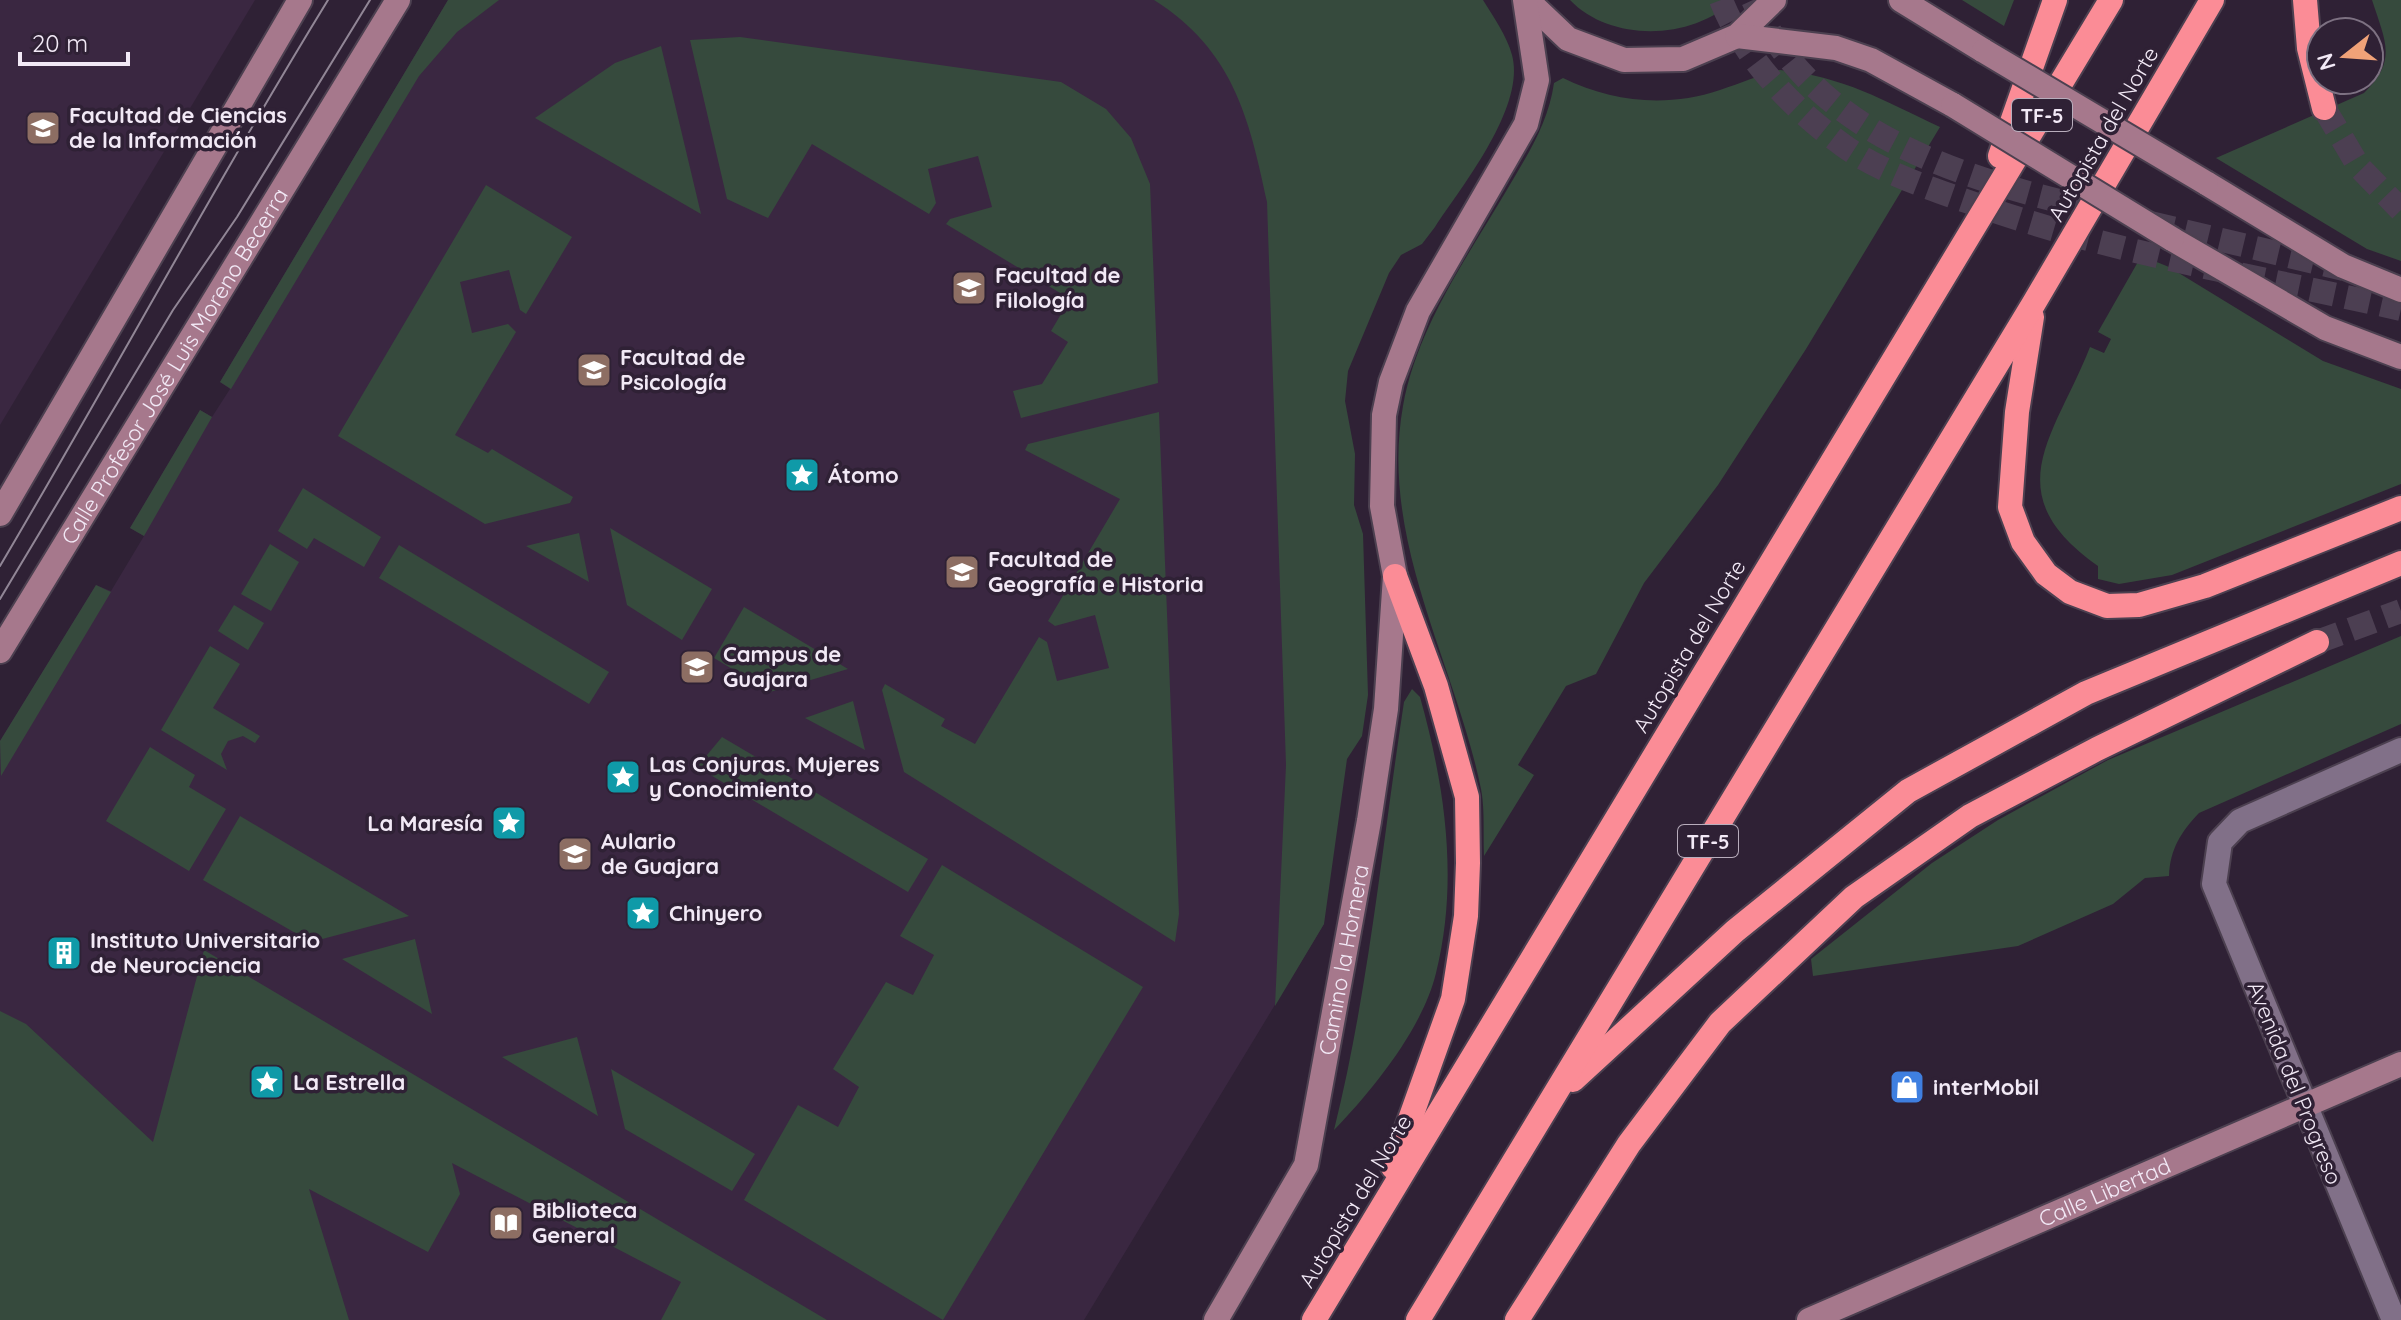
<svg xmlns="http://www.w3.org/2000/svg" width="2401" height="1320" font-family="Quicksand,sans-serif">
  <rect width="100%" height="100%" fill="#2f2135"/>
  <!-- built -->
  <g fill="#3a2741">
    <path d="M0,0h255l-255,425z"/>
    <path d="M448,0h857l39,358 -20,566 -240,396h-1084v-579l96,-156 15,6 33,-55 -14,-8 70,-118 12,7 18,-28 -10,-7z"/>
  </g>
  <!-- green -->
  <g fill="#364a3d">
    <path d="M448,0h51l-42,32 -38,44 -188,313 -11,-7z"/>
    <path d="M1154,0h329c10,16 24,36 29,55 14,52 -50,131 -77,172l-13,17 -21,11 -12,18 -41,98 -3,30 10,53 -1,51 9,29 5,161 -6,41 -15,23 -23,165 -49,82 11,-241 -19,-563c-18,-85 -34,-152 -113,-202z"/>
    <path d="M1570,0h164c-41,40 -123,43 -164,0z"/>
    <path d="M1962,0h52l-10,26z"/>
    <path d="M2372,0h29v261l-34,-12 -151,-91 148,-65c34,-33 21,-52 8,-93z"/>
    <path d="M740,37l321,45 45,27 25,29 19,46 8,199 -137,35 -8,-27 29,-7 26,-42 -17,-11 19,-32 -124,-75 4,-5 42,-12 -14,-51 -50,13 8,34 -7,11 -117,-70 -44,74 -41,-19 -37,-159z"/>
    <path d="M661,46l40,168 -166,-96 80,-55z"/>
    <path d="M1780,70c65,7 102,30 160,57l-134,222 -88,136 -74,98 -48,91 -30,12 -48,79 16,10 -50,81c-1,-22 1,-46 -3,-67 -26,-127 -102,-249 -78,-383 14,-78 63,-147 102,-213 21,-36 43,-68 49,-110l9,-5c50,24 103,30 157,12 21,-7 39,-15 60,-20z"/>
    <path d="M486,185l86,52 -46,77 -6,-4 -11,-40 -49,12 12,51 36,-9 8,8 -61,103 33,18 4,-4 81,48 -3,6 -85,21 -147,-88z"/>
    <path d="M2147,258l22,9 154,94 78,28v95l-229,91 -53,9 -21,-5v-13c-104,-73 -43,-130 -8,-219l14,6 7,-14 -13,-7 41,-72z"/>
    <path d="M200,410l12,7 -68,119 -14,-8z"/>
    <path d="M1159,412l20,502 -4,28 -271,-170 -22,-82 3,-6 60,35 -4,7 34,18 64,-107 8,5 10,39 52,-13 -14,-53 -40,11 -7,-5 72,-122 -95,-49 3,-6z"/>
    <path d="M303,488l78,49 -17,30 -50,-29 -7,11 -29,-18z"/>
    <path d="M610,528l102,61 -30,51 -55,-35z"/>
    <path d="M579,533l10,49 -63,-36z"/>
    <path d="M270,544l29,18 -28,49 -30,-17z"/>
    <path d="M399,545l210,127 -20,32 -210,-126z"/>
    <path d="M96,585l15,7 -110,184 -1,-35z"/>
    <path d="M234,605l30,18 -16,27 -30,-19z"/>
    <path d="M744,607l104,62 -78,23 -56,-34z"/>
    <path d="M2401,636v88l-202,89c-18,19 -29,36 -30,63l-24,2 -32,26 -95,42 -205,30 -2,-17 121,-96 66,-43 110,-60z"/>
    <path d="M210,646l30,18 -27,44 47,28 -5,7 -12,-7 -15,5 -7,13 6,16 -66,-40z"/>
    <path d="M1412,689l8,8c25,89 39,184 16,276 -13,55 -64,118 -102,157 35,-141 48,-285 70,-428z"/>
    <path d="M853,701l12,49 -60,-32z"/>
    <path d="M722,737l206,122 -20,33 -211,-125z"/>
    <path d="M150,747l45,28 -6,12 37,22 -37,62 -83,-50z"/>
    <path d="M240,816l169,100 -98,26 -108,-62z"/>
    <path d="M942,865l201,122 -200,333 -199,-120 54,-95 40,22 21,-40 -26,-18 53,-87 27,13 21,-40 -34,-19z"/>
    <path d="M415,939l17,75 -90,-55z"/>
    <path d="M204,950l623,370h-166l20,-38 -229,-119 8,31 -32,58 -119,-63 40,131h-349v-309l26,13 127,118z"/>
    <path d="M577,1037l21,79 -96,-59z"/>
    <path d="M611,1069l144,85 -23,37 -107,-62z"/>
  </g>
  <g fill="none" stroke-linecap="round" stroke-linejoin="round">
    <!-- highway-tunnel -->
    <g stroke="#4c3f52" stroke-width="24" stroke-dasharray="24 12" stroke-linecap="butt">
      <path d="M1721,0c23,59 73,110 123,146 35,25 82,41 122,55 140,51 290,75 435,108"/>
      <path d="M1753,0c64,140 217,180 354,213"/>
      <path d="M2324,108l35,59 42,43"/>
      <path d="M2150,223l194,46"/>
      <path d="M2317,642l84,-31"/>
    </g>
    <defs>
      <path id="street" d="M2394,1320l-180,-436 6,-42 20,-21 161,-71"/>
      <g id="secondary">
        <path d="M1527,0l41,39 56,21 59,-1 54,-23 37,-36"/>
        <path d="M1901,0l83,51"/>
        <path d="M1737,36l99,12 35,12 82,45"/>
        <path d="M2206,183l137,83 58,24"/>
        <path d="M2172,239l153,89 76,29"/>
        <path d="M0,514l300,-514"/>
        <path id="s1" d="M0,651l398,-651"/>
        <path id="s2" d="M1216,1320l90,-155 63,-344 17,-112 9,-133 -13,-70 2,-91 7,-33 27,-71 108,-187 11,-44 -12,-80"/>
        <path id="s3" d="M1809,1320l592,-256"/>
      </g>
      <g id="highway">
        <path d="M2305,0l4,48 15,60"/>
        <path d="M2000,156l55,-156"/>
        <path d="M2032,317l-15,95 -7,95 13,35 23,32 24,18 37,14 32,-1 66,-19 196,-78"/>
        <path d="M1573,1080l162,-149 173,-140 178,-98 315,-130"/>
        <path d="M1393,1167l60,-168 13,-83 2,-53 -1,-66 -31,-111 -41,-110"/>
        <path d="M1314,1320l797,-1320"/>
        <path d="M1418,1320l616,-1017 178,-303"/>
        <path d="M1517,1320l112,-176 91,-121 134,-126 116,-81 127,-67 220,-107"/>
      </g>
    </defs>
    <!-- street casing -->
    <use href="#street" stroke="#4c4050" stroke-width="28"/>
    <!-- secondary casing -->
    <use href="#secondary" stroke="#4c4050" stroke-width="28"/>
    <!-- highway casing -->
    <use href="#highway" stroke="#4c4050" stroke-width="28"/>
    <!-- street -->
    <use href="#street" stroke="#817088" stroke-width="24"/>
    <!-- secondary -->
    <use href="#secondary" stroke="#a6788c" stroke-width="24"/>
    <!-- highway -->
    <use href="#highway" stroke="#fb8c96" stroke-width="24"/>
    <!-- tram -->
    <g stroke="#918696" stroke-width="2">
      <path d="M0,566c111,-188 214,-380 328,-566"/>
      <path d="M0,599l173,-289 64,-93 133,-217"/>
    </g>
    <defs>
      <g id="secondary-bridge">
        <path d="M1984,51l222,132"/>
        <path d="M1953,105l219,134"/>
      </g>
    </defs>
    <!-- secondary-bridge casing -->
    <use href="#secondary-bridge" stroke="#4c4050" stroke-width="28" stroke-linecap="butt"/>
    <!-- secondary-bridge -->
    <use href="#secondary-bridge" stroke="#a6788c" stroke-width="24"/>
  </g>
  <!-- icons -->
  <defs>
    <symbol id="university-square" viewBox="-11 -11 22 22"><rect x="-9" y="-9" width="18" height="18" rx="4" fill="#8d6e63" stroke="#2f2135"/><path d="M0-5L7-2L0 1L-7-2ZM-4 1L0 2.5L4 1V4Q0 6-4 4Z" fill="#fff"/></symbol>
    <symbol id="sight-square" viewBox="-11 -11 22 22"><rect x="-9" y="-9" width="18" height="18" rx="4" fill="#0f9aa8" stroke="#2f2135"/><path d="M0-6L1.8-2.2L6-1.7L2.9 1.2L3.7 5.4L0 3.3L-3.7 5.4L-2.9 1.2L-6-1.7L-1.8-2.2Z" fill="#fff"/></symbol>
    <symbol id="building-square" viewBox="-11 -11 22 22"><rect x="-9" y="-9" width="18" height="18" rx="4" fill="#0f9aa8" stroke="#2f2135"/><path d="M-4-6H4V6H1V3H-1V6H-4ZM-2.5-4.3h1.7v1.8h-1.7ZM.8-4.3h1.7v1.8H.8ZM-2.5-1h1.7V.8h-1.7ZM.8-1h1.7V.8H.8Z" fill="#fff"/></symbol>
    <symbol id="shop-square" viewBox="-11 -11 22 22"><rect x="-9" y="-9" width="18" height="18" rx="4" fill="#3f7fe0" stroke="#2f2135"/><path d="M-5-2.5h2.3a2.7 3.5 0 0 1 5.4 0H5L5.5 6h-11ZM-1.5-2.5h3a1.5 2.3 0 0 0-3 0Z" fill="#fff"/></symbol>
    <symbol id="library-square" viewBox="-11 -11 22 22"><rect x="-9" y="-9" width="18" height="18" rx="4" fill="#8d6e63" stroke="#2f2135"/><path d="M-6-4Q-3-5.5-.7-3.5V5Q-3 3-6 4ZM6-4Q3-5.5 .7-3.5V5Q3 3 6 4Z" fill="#fff"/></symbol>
  </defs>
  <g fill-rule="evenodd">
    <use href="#university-square" x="23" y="108" width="40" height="40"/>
    <use href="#university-square" x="949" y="268" width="40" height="40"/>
    <use href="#university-square" x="574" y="350" width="40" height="40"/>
    <use href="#sight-square" x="782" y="455" width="40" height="40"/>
    <use href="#university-square" x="942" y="552" width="40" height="40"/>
    <use href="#university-square" x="677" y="647" width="40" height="40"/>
    <use href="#sight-square" x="603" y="757" width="40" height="40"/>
    <use href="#sight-square" x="489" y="803" width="40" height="40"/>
    <use href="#university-square" x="555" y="834" width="40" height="40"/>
    <use href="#sight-square" x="623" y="893" width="40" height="40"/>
    <use href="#building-square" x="44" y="933" width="40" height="40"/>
    <use href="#sight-square" x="247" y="1062" width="40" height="40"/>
    <use href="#shop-square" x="1887" y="1067" width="40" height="40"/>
    <use href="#library-square" x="486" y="1203" width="40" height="40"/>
  </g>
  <g text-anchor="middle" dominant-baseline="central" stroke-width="7" stroke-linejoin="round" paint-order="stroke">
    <!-- shield labels -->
    <g fill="#2f2135" stroke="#b8adbc" stroke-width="2">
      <rect x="2012" y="99" width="60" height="32" rx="6"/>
      <rect x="1678" y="825" width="60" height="32" rx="6"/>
    </g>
    <g font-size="20" font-weight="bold" fill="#f2e9f6">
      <text x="2042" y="115">TF-5</text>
      <text x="1708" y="841">TF-5</text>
    </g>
    <!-- poi labels -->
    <g font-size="22" font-weight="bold" fill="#f2e9f6" stroke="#2f2135" text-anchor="start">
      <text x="69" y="115">Facultad de Ciencias<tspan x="69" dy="25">de la Información</tspan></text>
      <text x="995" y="275">Facultad de<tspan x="995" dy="25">Filología</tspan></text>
      <text x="620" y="357">Facultad de<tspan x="620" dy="25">Psicología</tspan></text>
      <text x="828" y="475">Átomo</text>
      <text x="988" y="559">Facultad de<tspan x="988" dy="25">Geografía e Historia</tspan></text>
      <text x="723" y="654">Campus de<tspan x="723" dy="25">Guajara</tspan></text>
      <text x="649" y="764">Las Conjuras. Mujeres<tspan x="649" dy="25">y Conocimiento</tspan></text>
      <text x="483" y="823" text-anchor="end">La Maresía</text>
      <text x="601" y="841">Aulario<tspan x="601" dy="25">de Guajara</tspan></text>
      <text x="669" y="913">Chinyero</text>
      <text x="90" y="940">Instituto Universitario<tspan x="90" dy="25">de Neurociencia</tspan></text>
      <text x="293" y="1082">La Estrella</text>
      <text x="1933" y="1087">interMobil</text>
      <text x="532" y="1210">Biblioteca<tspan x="532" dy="25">General</tspan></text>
    </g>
    <!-- street labels -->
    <g font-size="22" fill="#f2e9f6" stroke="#2f2135">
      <text transform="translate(2103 134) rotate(-60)">Autopista del Norte</text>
      <text stroke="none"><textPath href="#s1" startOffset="334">Calle Profesor José Luis Moreno Becerra</textPath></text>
      <text transform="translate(1689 646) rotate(-59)">Autopista del Norte</text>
      <text stroke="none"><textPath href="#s2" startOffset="388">Camino la Hornera</textPath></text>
      <text transform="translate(2295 1083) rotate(68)">Avenida del Progreso</text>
      <text stroke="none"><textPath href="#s3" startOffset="322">Calle Libertad</textPath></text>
      <text transform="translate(1355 1201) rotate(-59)">Autopista del Norte</text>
    </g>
  </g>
  <!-- north arrow -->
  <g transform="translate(2345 56) rotate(253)"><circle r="38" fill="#2f2135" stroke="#7d7182" stroke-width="2"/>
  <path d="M0-6L14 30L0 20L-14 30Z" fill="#f0a278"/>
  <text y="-12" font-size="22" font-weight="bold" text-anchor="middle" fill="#f2e9f6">N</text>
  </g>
  <!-- scale -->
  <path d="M20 52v12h108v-12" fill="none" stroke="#f2e9f6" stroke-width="4"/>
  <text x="32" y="52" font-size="24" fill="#f2e9f6" stroke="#2f2135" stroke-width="6" paint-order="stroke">20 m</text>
</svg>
